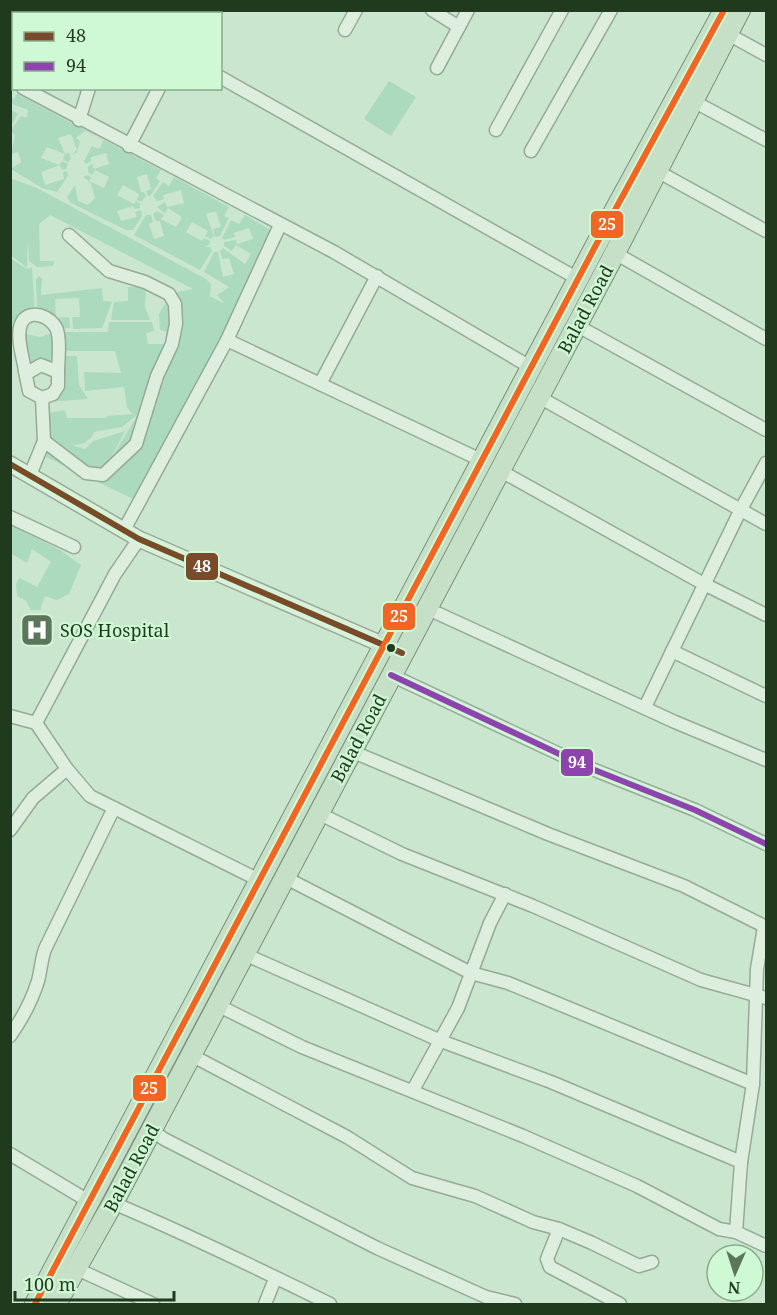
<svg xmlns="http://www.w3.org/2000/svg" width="777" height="1315" font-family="'Noto Serif',serif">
  <rect width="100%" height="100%" fill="#cbe6ce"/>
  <!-- green -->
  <g fill="#acdabf">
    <path d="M389,81l27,16 -25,39 -27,-17z"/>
    <path d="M17,94l144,76 -5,8 4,3 -10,15h-2l-2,-5 5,-2 -4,-15 -10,3 4,15h3l2,4 -5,6 -4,-2 2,-6 -16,-9 -6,10 17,9 2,-3 4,3v4l-5,1 -2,-3 -16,5 4,10 16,-4 -2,-5 6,-2 1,6 -9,14h-7l-55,-27 -4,-6 8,-12 3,16 10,4 7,-7 -4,-15 -8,-6 5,-2 3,3 -2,3 15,7 5,-11 -14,-7 -3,5 -4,-3v-5l4,-3 2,5 15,-5 -3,-11 -15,4v4l-5,3 -2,-3 8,-15 7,3 5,-9 -19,-9 -9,7 4,3 -3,11 -6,3 6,-5 -6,-16 -13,4 7,16 4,-1 2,6 -3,3 -5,-2 2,-6 -18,-7 -6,11 18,7 3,-4 6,3 -2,5 -4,1 -2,-5 -19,7 4,13 19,-6 -1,-7 4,-1 1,5 -11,16 -15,-4 -31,-19 10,-7 -3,-10 -7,2 4,-18 -4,-6 10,-14 6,2 1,-8 -16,-6v6l6,4 -7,13v-30l3,2z"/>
    <path d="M174,177l55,30 -5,9 5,2 -9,18 -5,1 -2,-8 8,-2 -5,-16 -10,3 8,22 -3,3 -6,-3 3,-5 -16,-9 -6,10 16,9 2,-3 6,3 -1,4 -5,2h6l2,4 -12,19 -66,-35 12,-20h5l2,7 -4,2 5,15 10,-3 -4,-15h-4l-3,-7 4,-3 7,4 -3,4 15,8 6,-10 -14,-9 -3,5 -8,-6 8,-5 2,5 17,-4 -3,-13 -18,5 1,4 -7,2 -4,-5 10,-14 6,4z"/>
    <path d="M10,178l27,10 169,91 5,5 -1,12 15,8 -8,-9 12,-8 -25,-15 10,-20h4l5,25 11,-3 -5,-16 -7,1 -2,-8 3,-3 22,16 6,-10 -15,-9 -4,6 -8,-5v-4l12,-2 1,4 16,-5 -4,-11 -15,5 1,4 -11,3 -2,-2 9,-18 8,4 6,-9 33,19 -37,81 -108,184 -87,-42v-5l6,2 38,23 18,4 -8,-10 3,-3h-14l-33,-22 15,-1 14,4 8,-8 32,-10 -17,33 30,-50 -16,13 -28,5c-6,18 -32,13 -48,14l2,-33 17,-3 2,8h39l1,-2 25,-2 -5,-7 -3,-20 -39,4 -1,-19 37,1 -6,-22h-55l-1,-19h49l1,-10h43l2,9 -8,2 2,11h18v-13l-6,-1 -1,-16 6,-10h10l-1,-11 19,-4 -143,-74 -11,9 1,37h14l-1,5 -16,1 -8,-6 -1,-23 -1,30 -16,-13z"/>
    <path d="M10,258l17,11 5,-2 3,47 -16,16 -8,-2z"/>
    <path d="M39,276l3,3 -1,16 61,-7 1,13 9,1 -10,26 -29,1 -1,-12h8l-1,-19 -24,1 1,19 13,-1 1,11 -12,1 -21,-16 -1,-34z"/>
    <path d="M128,287h18l-1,20 5,13h-39l3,-18 14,-1z"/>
    <path d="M56,332l1,38 -21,-9 -7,4 -7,-32 18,4z"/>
    <path d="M60,356h17l2,29 9,14 -41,3 3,-4z"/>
    <path d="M13,526l47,24 21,15 -12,29 -12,6 -12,-4 -5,14h-9l-5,-9 -9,-5 -1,-12 5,-9 -1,3 17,9 14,-25 -19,-13 -5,14 -15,-9 -1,-25z"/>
  </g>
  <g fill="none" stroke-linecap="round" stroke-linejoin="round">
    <defs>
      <g id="minor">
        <path d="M432,10l27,17"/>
        <path d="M125,14l1,-4"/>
        <path d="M214,14l2,-4"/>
        <path d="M345,30l11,-20"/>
        <path d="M728,34l38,21"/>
        <path d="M437,68l31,-58"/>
        <path d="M220,77l360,203"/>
        <path d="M10,82l4,1"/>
        <path d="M23,88l311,164 198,116"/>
        <path d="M693,101l73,39"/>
        <path d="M79,120l10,-32"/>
        <path d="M496,130l66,-120"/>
        <path d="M129,146l30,-58"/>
        <path d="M531,151l80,-141"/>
        <path d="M657,171l109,60"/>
        <path d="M615,253l151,86"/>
        <path d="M576,325l190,105"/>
        <path d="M227,340l256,121"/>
        <path d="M41,365l17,7v14l-5,8 -11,4 -13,-7 -4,-20 4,1z"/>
        <path d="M25,371c-2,-14 -9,-34 -4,-47 7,-17 31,-8 36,6 4,12 1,30 1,42"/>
        <path d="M320,384l57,-108"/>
        <path d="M539,397l227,127"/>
        <path d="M44,441l42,32 17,2 33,-31 21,-68 15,-32 4,-20 -1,-20 -6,-10 -24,-12 -36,-11 -40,-36"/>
        <path d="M499,470l205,114 62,31"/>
        <path d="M30,475l14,-34 -2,-43"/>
        <path d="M10,517l64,30"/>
        <path d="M124,530l103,-190 53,-115"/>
        <path d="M426,608l249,114 91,38"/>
        <path d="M672,651l94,45"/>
        <path d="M391,675l196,92 108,43 71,34"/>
        <path d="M645,707l95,-196 26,-48"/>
        <path d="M10,716l26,7 31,46 23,27 171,85"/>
        <path d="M36,723l79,-149 24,-35"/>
        <path d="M351,751l197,83 136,52 82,41"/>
        <path d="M318,813l84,41 131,52 168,74 65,18"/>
        <path d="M10,830l23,-32 34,-29"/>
        <path d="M284,877l187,96 37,10 245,101"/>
        <path d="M244,954l197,87 110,41 190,80"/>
        <path d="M217,1005l85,42 221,89 114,50 82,43 17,3 30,14"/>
        <path d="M10,1036c12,-17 22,-36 28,-55 3,-11 3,-21 7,-32l69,-141"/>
        <path d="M191,1055l156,82 65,41 63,18 58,26 26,7 33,14 47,23 13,-4"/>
        <path d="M413,1090l45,-82 32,-85 15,-29"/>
        <path d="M152,1130l12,9 213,109 109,49 29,7"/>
        <path d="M10,1154l80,48"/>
        <path d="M113,1203c74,31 146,66 217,101"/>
        <path d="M559,1229l-12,30 3,8 70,37"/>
        <path d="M736,1232l5,-70 12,-78 4,-115 7,-42"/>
        <path d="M77,1269l76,35"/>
        <path d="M265,1304l10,-25"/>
      </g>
      <path id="tertiary" d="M10,464l129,75 263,114"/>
      <g id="trunk">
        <path d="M35,1304l562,-1061 127,-233"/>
        <path d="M56,1304l57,-101 502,-950 125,-243"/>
      </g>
    </defs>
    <!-- minor casing -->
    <use href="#minor" stroke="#95ab96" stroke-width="15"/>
    <!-- tertiary casing -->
    <use href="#tertiary" stroke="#95ab96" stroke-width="18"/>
    <!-- trunk casing -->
    <use href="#trunk" stroke="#7c907d" stroke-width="22"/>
    <!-- minor -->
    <use href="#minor" stroke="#ddeedf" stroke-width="12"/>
    <!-- tertiary -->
    <use href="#tertiary" stroke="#ddeedf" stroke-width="15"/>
    <!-- trunk -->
    <use href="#trunk" stroke="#c5e0c7" stroke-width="20"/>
    <defs>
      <path id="bus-1" d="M10,464l129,75 263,114"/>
      <path id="bus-2" d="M391,675l196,92 108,43 71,34"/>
      <path id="bus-3" d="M35,1304l562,-1061 127,-233"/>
    </defs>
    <!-- bus-1 casing -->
    <use href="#bus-1" stroke="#cff8d4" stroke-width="10"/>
    <!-- bus-2 casing -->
    <use href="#bus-2" stroke="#cff8d4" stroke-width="10"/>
    <!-- bus-3 casing -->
    <use href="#bus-3" stroke="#cff8d4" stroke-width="10"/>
    <!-- bus-1 -->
    <use href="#bus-1" stroke="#7a4b2a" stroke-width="6"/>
    <!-- bus-2 -->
    <use href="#bus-2" stroke="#8e44ad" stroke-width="6"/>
    <!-- bus-3 -->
    <use href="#bus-3" stroke="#f26522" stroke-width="6"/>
  </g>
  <!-- icons -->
  <defs>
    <symbol id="hospital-square" viewBox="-11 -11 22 22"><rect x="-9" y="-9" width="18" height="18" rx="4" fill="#5b765a" stroke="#cff8d4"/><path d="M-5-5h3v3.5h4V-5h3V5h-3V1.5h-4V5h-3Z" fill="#fff"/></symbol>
  </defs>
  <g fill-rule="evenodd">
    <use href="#hospital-square" x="18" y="611" width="38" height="38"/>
  </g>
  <!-- markers -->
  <circle fill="#1f3a1c" stroke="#cff8d4" stroke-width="2" cx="391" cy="648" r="5"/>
  <g text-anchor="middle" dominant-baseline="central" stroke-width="4.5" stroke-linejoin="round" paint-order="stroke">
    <!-- street labels -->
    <g font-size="18" fill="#1f3a1c" stroke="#cff8d4">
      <text transform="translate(585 309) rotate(-62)">Balad Road</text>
      <text transform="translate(358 738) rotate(-62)">Balad Road</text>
      <text transform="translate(131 1168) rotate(-62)">Balad Road</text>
    </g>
    <!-- poi labels -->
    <g font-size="18" fill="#1f3a1c" stroke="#cff8d4" text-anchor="start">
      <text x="60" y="630">SOS Hospital</text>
    </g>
  </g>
  <g stroke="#cff8d4" stroke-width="2">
    <rect x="590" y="210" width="34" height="29" rx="6" fill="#f26522"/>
    <rect x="185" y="552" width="34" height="29" rx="6" fill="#7a4b2a"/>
    <rect x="382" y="602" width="34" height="29" rx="6" fill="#f26522"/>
    <rect x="560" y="748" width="34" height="29" rx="6" fill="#8e44ad"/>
    <rect x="132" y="1074" width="35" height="28" rx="6" fill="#f26522"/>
  </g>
  <g font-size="16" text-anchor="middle" font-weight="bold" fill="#fff">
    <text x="607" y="230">25</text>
    <text x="202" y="572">48</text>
    <text x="399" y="622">25</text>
    <text x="577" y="768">94</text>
    <text x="149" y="1094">25</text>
  </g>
  <!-- border -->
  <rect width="777" height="1315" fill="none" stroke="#1f3a1c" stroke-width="24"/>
  <!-- legend -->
  <rect x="12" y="12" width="210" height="78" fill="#cff8d4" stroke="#89ac8a" stroke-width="1.5"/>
  <rect x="24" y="32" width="30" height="9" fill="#7a4b2a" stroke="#89ac8a" stroke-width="1.5"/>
  <text x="66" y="42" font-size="18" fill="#1f3a1c">48</text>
  <rect x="24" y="62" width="30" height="9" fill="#8e44ad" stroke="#89ac8a" stroke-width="1.5"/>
  <text x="66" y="72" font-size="18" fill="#1f3a1c">94</text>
  <!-- north arrow -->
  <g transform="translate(735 1273) rotate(183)"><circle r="28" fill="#cff8d4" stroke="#89ac8a" stroke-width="1.5"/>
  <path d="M0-4.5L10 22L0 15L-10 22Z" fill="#5b765a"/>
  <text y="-9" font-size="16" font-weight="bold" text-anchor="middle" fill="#1f3a1c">N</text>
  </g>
  <!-- scale -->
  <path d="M15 1291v9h159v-9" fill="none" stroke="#1f3a1c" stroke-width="3"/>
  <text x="24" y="1291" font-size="18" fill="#1f3a1c" stroke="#cff8d4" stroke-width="4.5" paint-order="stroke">100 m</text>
</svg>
